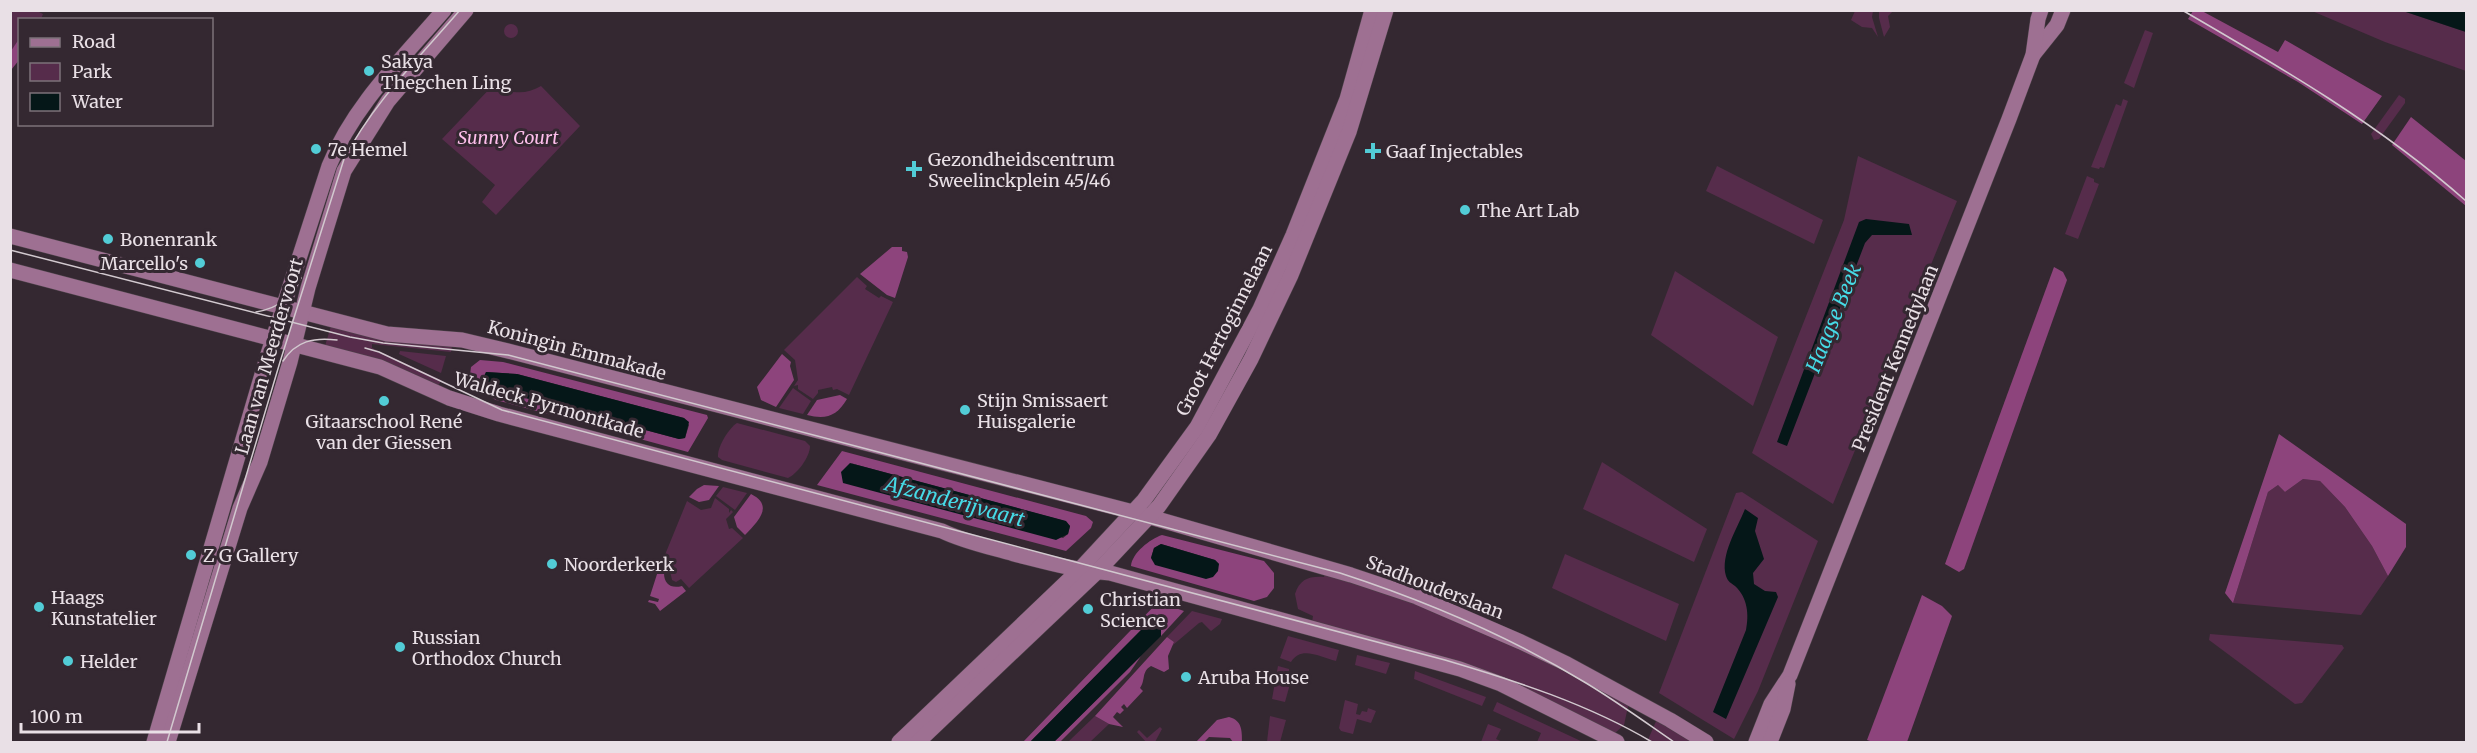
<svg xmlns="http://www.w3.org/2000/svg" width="2477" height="753" font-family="Merriweather,serif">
  <rect width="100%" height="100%" fill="#342831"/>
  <!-- green -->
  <g fill="#562c4b">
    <path d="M11,11h26l6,3 -2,5 -21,1 -1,40 -8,10z"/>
    <path d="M1855,11h18l-1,6 6,20 -6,-9 -10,-1 -11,-7z"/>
    <path d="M1879,11h19h-5l-5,5 2,11 -6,10 -5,-19z"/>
    <path d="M2312,11h91l63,21v39l-81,-29z"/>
    <circle cx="511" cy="31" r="7"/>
    <path d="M2145,30l8,3 -19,55 -10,-5z"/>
    <path d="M496,82c13,13 29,13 45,4l39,40 -84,89 -14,-13 13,-17 -53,-46z"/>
    <path d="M2399,95l6,4v4l-26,36 -5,1 -3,-6z"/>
    <path d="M2123,99l5,2 -24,67 -4,-1 -1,2 -8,-2 25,-63 5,2z"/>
    <path d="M1858,156l99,45 -124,303 -81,-51 92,-233z"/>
    <path d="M1717,166l106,54 -9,24 -108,-53z"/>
    <path d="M2087,176l7,3v3l5,2 -21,55 -13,-5z"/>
    <path d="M1675,271l103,66 -25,69 -102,-71z"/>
    <path d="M857,277l10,9 -2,3 14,9 2,-2 12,6 -44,93 -12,-6 -4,1 -1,-3 -14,3v3l-5,6 -15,-10v-4l-4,1 4,-6 -3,-20 -11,-10z"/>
    <path d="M331,326l121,20 -1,6 -79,-8v4l69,32 -3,7 -113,-41z"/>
    <path d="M400,351l46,5 -5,17 -42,-19z"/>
    <path d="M793,388l18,13 -8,13 -24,-6z"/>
    <path d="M737,423l68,18 5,5c0,11 -13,28 -22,32l-66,-18 -4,-3c-1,-10 11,-29 19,-34z"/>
    <path d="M1602,462l105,67 -13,33 -111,-53z"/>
    <path d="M2303,479l17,2 25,26 27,39 16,30 -27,39 -128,-12 35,-111 10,-7 7,7z"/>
    <path d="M723,487l24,6 -12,17 -19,-14z"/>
    <path d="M1742,492l76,49 -60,150 -24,48 -75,-46 77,-200z"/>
    <path d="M715,498l14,11v4l2,-3 2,2 -7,7 3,10 3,-1 11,10 -54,50 -8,-9 -5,3 -4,-2 -2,-9 -10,-4 27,-66 14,9 10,-2z"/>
    <path d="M1565,554l114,50 -13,37 -114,-53z"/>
    <path d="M1326,572l74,24 104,45 125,61 -5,23 -9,8 -303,-111 1,-6 -15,-7 -3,-15c5,-15 14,-18 29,-17z"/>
    <path d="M1192,611l30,8 -2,5 -9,7 -9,-9 -3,1 -26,22 1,-3 -7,-5z"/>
    <path d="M2210,634l132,11 2,3 -42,55 -7,1 -86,-64z"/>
    <path d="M1288,636l51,14 -3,11c-16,-4 -35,-16 -45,1l-11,-4z"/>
    <path d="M1357,655l33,8 -4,11 -31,-9z"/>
    <path d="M1278,666l11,3 1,15 -5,18 -13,-3z"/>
    <path d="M1415,671l71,26 -4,9 -68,-27z"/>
    <path d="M1345,700l13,4 -2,10 4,1 2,-4 5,1 1,-4 8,3 -5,12 -14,-4 -4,15 -12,-3 -2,-3z"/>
    <path d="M1497,702l86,40h-46l4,-9 -48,-22z"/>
    <path d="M1095,716l14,8 -19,18h-22z"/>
    <path d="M1270,716l16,4 -6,22h-13z"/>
    <path d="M1657,719l40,23h-50z"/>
    <path d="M1488,724l13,5 -5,10 7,3h-22z"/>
    <path d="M1160,727l2,2 -7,13h-9l-9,-10 2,-2 8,8z"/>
  </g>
  <!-- forest -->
  <g fill="#8d447c" fill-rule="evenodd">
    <path d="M2193,11h9l76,41 7,-12 97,56 -20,28 -64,-42 -110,-63z"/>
    <path d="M19,39v21l-8,10v-19z"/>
    <path d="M2411,117l55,44v45l-74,-61z"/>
    <path d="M892,247h10v4l5,1 1,5 -13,41 -8,-3 -27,-21z"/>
    <path d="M2054,267l9,5 4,8 -103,289 -5,3 -14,-8z"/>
    <path d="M782,354l9,8 -1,4 4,14 -18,27 -15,-7 -4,-13z"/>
    <path d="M480,360l23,2 204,53 1,3 -20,34 -192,-52 -22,-11 -5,-6 2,-16zM486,372l31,2 167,44 5,7 -4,13 -6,1 -172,-46 -23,-10z"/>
    <path d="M840,395l7,4c-10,17 -21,21 -40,16l10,-15z"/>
    <path d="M2279,434l127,90v23l-18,29 -16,-30 -27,-39 -25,-26 -17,-2 -18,13 -7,-7 -10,7 -35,111 -8,-10z"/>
    <path d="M842,451l244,65 7,6 -2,6 -25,23 -249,-66zM850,463l215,58 5,5 -2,8 -5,4z"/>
    <path d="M704,485l15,1 -10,14 -10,2 -10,-5 8,-8z"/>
    <path d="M751,494c24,12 6,28 -6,41l-8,-8 -3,-10z"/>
    <path d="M1162,535l102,26 10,12v15l-7,9 -13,4 -123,-35c1,-13 19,-27 31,-31zM1161,544l54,16 4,4 -68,-6 3,-10z"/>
    <path d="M658,571l6,2c0,11 7,16 18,13l4,5 -26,20 -5,-7 -7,-2 1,-2 9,2 1,-3 -9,-3z"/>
    <path d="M1922,595l20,11 10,10 -45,126h-34l-6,-2z"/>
    <path d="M1158,602l26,9 -23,25v-7l-13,-6 -118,119h-7z"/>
    <path d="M1167,637l7,5 -6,14 1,13 -5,3 -13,-6c-10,6 -5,14 -11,22l3,3 -16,17 -3,-4 -3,3 3,3 -4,4 -3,-2 -4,5 10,10 -14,-3 -14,-8z"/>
    <path d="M1141,656l-11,16 -70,70h-6z"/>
    <path d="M1229,717c13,3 13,14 13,25h-9l-3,-4 -21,-1 -5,5h-8l21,-22z"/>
  </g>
  <!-- water -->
  <g fill="#051718">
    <path d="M2403,11h63v21z"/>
    <path d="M1866,219l43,5 3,11h-40l-7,8 -78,203 -10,-4 82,-220z"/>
    <path d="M486,372l31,2 167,44 5,4 -4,16 -6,1 -172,-46 -23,-10 -2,-3z"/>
    <path d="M850,463l216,58 4,5 -2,8 -12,6 -213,-57 -2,-11z"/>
    <path d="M1745,509l13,9 -3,13 9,28 -11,14 1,11 11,7 11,1 2,5 -52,122 -13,-7 33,-82c3,-15 2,-32 -11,-44 -4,-3 -7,-4 -9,-10 -6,-21 11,-47 19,-67z"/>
    <path d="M1161,544l54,16 4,4 -1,7 -5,6 -7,2 -51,-14 -4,-7 3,-10z"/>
    <path d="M1148,623h7l6,6v7l-107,106h-24z"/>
  </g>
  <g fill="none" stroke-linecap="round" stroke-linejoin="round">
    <defs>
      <g id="secondary">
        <path d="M2033,55l24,-30 6,-15"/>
        <path d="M10,236l377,98 75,6 50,12 621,160 218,63 66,22 104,45 46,22 103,56 36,22"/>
        <path d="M10,270l370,97 69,31 50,16 443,117c23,11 48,16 72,23 32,8 63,17 96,19l350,96 41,15 116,58"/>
        <path d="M154,742l114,-388 61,-188c24,-60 73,-107 115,-156"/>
        <path d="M168,742l72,-234 20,-46 30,-100 18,-74 36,-117 44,-70 78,-91"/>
        <path d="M899,742l180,-172 65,-70 53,-73 63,-118 33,-74 54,-136 25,-89"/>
        <path d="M918,742l179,-170 62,-66 50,-71 42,-76 40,-84 58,-143 37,-122"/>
        <path d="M1756,742l15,-38 19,-29 219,-556 24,-64 5,-36 3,-9"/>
        <path d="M1770,742l13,-33 5,-25"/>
      </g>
    </defs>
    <!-- secondary casing -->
    <use href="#secondary" stroke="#4d434a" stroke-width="16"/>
    <!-- secondary -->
    <use href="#secondary" stroke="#9e7092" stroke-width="15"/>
    <!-- tram -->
    <g stroke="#d2c9cf" stroke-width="1.5">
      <path d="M2182,10c100,58 198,115 284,191"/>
      <path d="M10,250l340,87 33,6 125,12 832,218c86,28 169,63 246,110 30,18 59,39 88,59"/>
      <path d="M256,312c23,-4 35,-14 45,-34"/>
      <path d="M365,348l14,4 123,58 943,250c71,21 143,44 207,82"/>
      <path d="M283,361c13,-20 31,-24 54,-21"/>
      <path d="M167,742l113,-380 64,-203c29,-56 75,-101 116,-149"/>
    </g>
  </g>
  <!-- markers -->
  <g fill="#52ccd6" stroke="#342831" stroke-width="2">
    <circle cx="369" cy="71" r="6"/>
    <circle cx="316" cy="149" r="6"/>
    <path d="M1370 142h6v6h6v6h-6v6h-6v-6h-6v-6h6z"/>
    <path d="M911 160h6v6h6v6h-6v6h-6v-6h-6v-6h6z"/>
    <circle cx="1465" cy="210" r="6"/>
    <circle cx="108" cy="239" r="6"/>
    <circle cx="200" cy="263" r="6"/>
    <circle cx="384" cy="401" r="6"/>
    <circle cx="965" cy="410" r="6"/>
    <circle cx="191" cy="555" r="6"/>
    <circle cx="552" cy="564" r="6"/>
    <circle cx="39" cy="607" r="6"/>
    <circle cx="1088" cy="609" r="6"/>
    <circle cx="400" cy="647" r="6"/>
    <circle cx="68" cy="661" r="6"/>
    <circle cx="1186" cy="677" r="6"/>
  </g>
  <g text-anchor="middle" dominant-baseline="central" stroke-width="6" stroke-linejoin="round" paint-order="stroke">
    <!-- poi labels -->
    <g font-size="18" fill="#e9e0e6" stroke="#342831" text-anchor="start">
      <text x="381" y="61">Sakya<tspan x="381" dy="21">Thegchen Ling</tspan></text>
      <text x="328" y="149">7e Hemel</text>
      <text x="1386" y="151">Gaaf Injectables</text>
      <text x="928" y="159">Gezondheidscentrum<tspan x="928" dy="21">Sweelinckplein 45/46</tspan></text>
      <text x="1477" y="210">The Art Lab</text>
      <text x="120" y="239">Bonenrank</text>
      <text x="188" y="263" text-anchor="end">Marcello's</text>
      <text x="977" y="400">Stijn Smissaert<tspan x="977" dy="21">Huisgalerie</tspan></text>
      <text x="384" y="421" text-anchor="middle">Gitaarschool René<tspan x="384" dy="21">van der Giessen</tspan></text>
      <text x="203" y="555">Z G Gallery</text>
      <text x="564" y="564">Noorderkerk</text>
      <text x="51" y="597">Haags<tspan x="51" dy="21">Kunstatelier</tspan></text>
      <text x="1100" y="599">Christian<tspan x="1100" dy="21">Science</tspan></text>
      <text x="412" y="637">Russian<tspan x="412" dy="21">Orthodox Church</tspan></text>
      <text x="80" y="661">Helder</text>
      <text x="1198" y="677">Aruba House</text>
    </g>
    <!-- park labels -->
    <g font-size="18" font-style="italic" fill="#fdbeeb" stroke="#342831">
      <text x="508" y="137">Sunny Court</text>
    </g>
    <!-- street labels -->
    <g font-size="18" fill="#e9e0e6" stroke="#342831">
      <text transform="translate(1224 330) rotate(-63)">Groot Hertoginnelaan</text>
      <text transform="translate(577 350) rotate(15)">Koningin Emmakade</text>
      <text transform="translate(269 356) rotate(-74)">Laan van Meerdervoort</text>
      <text transform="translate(1895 358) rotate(-68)">President Kennedylaan</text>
      <text transform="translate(549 405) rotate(16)">Waldeck Pyrmontkade</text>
      <text transform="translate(1435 587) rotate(21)">Stadhouderslaan</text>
    </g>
    <!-- water labels -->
    <g font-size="20" font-style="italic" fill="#46dae6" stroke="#342831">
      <text transform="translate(1833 318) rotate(-68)">Haagse Beek</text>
      <text transform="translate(955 501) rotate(15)">Afzanderijvaart</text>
    </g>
  </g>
  <!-- border -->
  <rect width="2477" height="753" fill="none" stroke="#e9e0e6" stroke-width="24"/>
  <!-- legend -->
  <rect x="18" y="18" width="195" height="108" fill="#342831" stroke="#7c7279" stroke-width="1.5"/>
  <rect x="30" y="38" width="30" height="9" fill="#9e7092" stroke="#7c7279" stroke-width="1.5"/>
  <text x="72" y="48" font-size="18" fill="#e9e0e6">Road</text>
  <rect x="30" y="63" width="30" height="18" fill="#562c4b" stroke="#7c7279" stroke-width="1.5"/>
  <text x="72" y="78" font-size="18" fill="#e9e0e6">Park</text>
  <rect x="30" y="93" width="30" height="18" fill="#051718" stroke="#7c7279" stroke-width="1.5"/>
  <text x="72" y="108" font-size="18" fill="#e9e0e6">Water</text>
  <!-- scale -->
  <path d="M21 723v9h178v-9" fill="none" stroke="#e9e0e6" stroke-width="3"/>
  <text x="30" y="723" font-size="18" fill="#e9e0e6" stroke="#342831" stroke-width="4.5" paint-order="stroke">100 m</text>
</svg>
